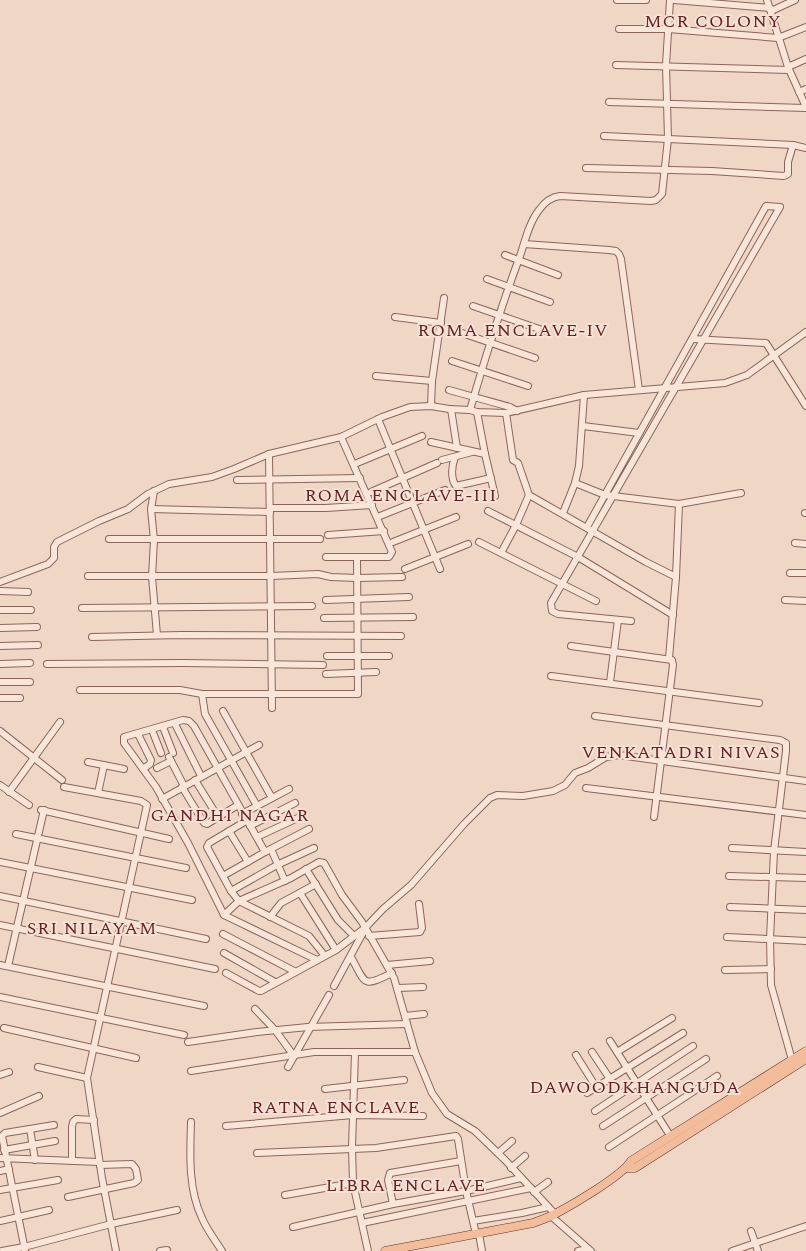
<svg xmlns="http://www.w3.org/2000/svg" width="806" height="1251" font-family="Spectral,serif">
  <rect width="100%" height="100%" fill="#f0d6c5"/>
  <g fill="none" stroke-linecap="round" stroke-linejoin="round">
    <defs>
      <g id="minor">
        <path d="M617,0h29"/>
        <path d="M674,0l96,8"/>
        <path d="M767,0l21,67 18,40"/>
        <path d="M771,11l24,-11"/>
        <path d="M619,29h49l110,9 28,-11"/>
        <path d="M616,65l173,5"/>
        <path d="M788,67l18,-8"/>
        <path d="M799,92l7,-3"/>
        <path d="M609,102l197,6"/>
        <path d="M604,136l189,9 13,3"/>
        <path d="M586,168l126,3 72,5 4,-2v-12l5,-17"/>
        <path d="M524,244l85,6 7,1 3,3 2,5 18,131"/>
        <path d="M505,255l53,20"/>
        <path d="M487,279l63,23"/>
        <path d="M473,306l72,25"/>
        <path d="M395,317l46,6"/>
        <path d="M459,332l76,26"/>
        <path d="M693,339l73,4 40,63"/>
        <path d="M452,361l76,25"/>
        <path d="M376,376l56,5"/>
        <path d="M449,390l61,17 7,4"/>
        <path d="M431,406l1,-25 12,-83"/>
        <path d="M451,409l6,39"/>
        <path d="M470,410c15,-52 31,-103 50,-154 5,-15 9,-33 19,-46 5,-7 12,-13 21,-14l91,5 5,-1 6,-6 6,-55 -2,-74 4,-65"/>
        <path d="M477,412l8,42 10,42"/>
        <path d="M506,413l7,47 5,3 11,32 117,67 30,15"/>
        <path d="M378,419l62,150"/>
        <path d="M583,426l56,7"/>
        <path d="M431,442l54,12"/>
        <path d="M269,454l3,254"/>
        <path d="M455,457c-3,8 -5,21 1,29l35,-8"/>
        <path d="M442,460l30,-8"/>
        <path d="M357,463l65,-27"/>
        <path d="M237,480l123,-2"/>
        <path d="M575,483l30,12 74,9 62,-11"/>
        <path d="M154,491l-3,18 3,31 -2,37 5,58"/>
        <path d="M371,492l66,-29"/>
        <path d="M270,508h56l46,-3"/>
        <path d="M151,509l119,3"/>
        <path d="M488,511l90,46 95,58"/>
        <path d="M563,513l12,-30 4,-17 5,-71"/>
        <path d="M805,513h1"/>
        <path d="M380,516l65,-26"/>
        <path d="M587,527l179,-321 14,1 -229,396 1,8 6,3 73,7"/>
        <path d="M328,535l56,-4"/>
        <path d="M109,539h211"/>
        <path d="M393,542l63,-25"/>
        <path d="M479,542l117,59"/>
        <path d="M795,543l11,1"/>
        <path d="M501,553l15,-28 13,-30"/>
        <path d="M326,557h63l3,-5 -51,-115"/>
        <path d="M405,569l63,-25"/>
        <path d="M790,573h16"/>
        <path d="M88,576h183l47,-2 13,3 26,1 45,-1"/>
        <path d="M0,582l48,-18 6,-6v-11l3,-5 42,-21 29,-12 20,-15 21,-10 43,-7 22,-8 35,-15 72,-17 41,-20 28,-10 21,-1 18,3 21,1 7,2 29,1 78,-18 141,-12 22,-8 59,-43"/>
        <path d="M0,591l28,1"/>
        <path d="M326,600l83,-3"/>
        <path d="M785,600l21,1"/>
        <path d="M82,608l230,-2"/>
        <path d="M0,610h31"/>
        <path d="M324,618l89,-1"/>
        <path d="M0,628l37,-1"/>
        <path d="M92,637l89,-2 220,1"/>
        <path d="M0,646l38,-1"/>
        <path d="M571,646l101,14 1,5 -19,152"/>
        <path d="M327,656h62"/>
        <path d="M669,658l7,-81 3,-73"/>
        <path d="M0,664l30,-1"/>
        <path d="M47,664l136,-1 140,2"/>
        <path d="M326,674l50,-2"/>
        <path d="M551,676l208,27"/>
        <path d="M0,682h30"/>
        <path d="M610,682l8,-62"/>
        <path d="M80,690h100l22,4h156l-1,-137"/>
        <path d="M202,694l3,20 52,92"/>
        <path d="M0,698h20"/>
        <path d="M223,711l49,87"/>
        <path d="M595,716l185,24 6,3v8l-12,100 -4,88 1,46 21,75"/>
        <path d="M175,724l26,52"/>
        <path d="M163,727l10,26"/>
        <path d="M152,730l9,23"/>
        <path d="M0,731l62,49"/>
        <path d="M138,734l13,26 -1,4 -7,5"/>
        <path d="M169,757l15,29"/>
        <path d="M88,762l36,7"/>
        <path d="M157,768l14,-7"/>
        <path d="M195,780l23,37"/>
        <path d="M0,785l29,20"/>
        <path d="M64,787l77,14 6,4 -60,273 15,100 14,73"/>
        <path d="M182,787l22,36 3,1 31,-19"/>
        <path d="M586,788l220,27"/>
        <path d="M9,792l51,-70"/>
        <path d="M98,793l6,-28"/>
        <path d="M162,799l97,-54"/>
        <path d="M41,810l128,29"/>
        <path d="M242,814l47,-25"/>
        <path d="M246,821l-37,22 -2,4 24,44 8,10 70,35 16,20"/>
        <path d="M250,826l45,-23"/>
        <path d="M229,831l19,31"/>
        <path d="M16,834l170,34"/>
        <path d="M257,837l45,-21"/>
        <path d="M732,848l74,4"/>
        <path d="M271,849l14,32"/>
        <path d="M265,852l-71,-126 -5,-5 -6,-1 -59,17v6l32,44 32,56 36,72 93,45"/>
        <path d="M0,862l192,38"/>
        <path d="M306,869l32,51 16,16"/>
        <path d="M223,876l42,-24 44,-23"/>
        <path d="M729,876l77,2"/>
        <path d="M231,891l46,-26 37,-17"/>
        <path d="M300,893l36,57"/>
        <path d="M0,896l206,43"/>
        <path d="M730,907l76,3"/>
        <path d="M224,915l15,-14 52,-23 28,-16 5,1 18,32 20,27 32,56 21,74 17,41 15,21 28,17 30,29 50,54"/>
        <path d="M270,917l11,-14 35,-19"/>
        <path d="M0,925l215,44"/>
        <path d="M223,934l71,37"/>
        <path d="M369,936l51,-4 2,-4 -3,-24"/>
        <path d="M727,937l79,4"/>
        <path d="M224,953l51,29"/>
        <path d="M351,957c15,27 11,31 41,16"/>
        <path d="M0,965l204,41"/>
        <path d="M387,965l43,-4"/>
        <path d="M8,966l36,-156"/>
        <path d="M725,970l46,-1"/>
        <path d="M226,973l33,18h2l75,-41 29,-22 18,-19 28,-24 53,-61 26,-26 7,-3 26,1 30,-5 12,-6 10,-12 13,-5 18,-11 13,-2 187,26"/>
        <path d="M334,986l31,-57"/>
        <path d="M398,988l25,-1"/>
        <path d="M0,997l184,38"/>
        <path d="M255,1009l20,21 19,26"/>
        <path d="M405,1016l19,-2"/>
        <path d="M4,1028l132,30"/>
        <path d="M610,1041l61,96"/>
        <path d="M188,1042l69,-10 51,-5 99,-3"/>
        <path d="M355,1052l-3,96 1,35 15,68"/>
        <path d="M592,1052l18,27"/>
        <path d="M617,1052l55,-34"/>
        <path d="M576,1055l20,32"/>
        <path d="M38,1067l49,11"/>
        <path d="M288,1067l41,-72"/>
        <path d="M191,1071l123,-19h101"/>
        <path d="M0,1075l9,-3"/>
        <path d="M325,1089l79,-9"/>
        <path d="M587,1093l96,-60"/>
        <path d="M595,1111l98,-65"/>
        <path d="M0,1113l39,-17"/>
        <path d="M191,1122c-1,32 -3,67 11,96 5,12 13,22 20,33"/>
        <path d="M226,1126l127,-11 70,1"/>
        <path d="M603,1126l103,-67"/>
        <path d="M30,1129l5,31"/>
        <path d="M609,1147l108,-71"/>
        <path d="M4,1150l51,-9"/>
        <path d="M257,1153l119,-5 80,-12 2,3 8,52 10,43"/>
        <path d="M498,1153l14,-12"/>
        <path d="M0,1158l99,4"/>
        <path d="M72,1161v-34l1,-5 3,-3 18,1"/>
        <path d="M511,1168l14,-12"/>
        <path d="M0,1171l9,-2"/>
        <path d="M0,1190l58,-10"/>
        <path d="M534,1192l14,-10"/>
        <path d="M285,1195l68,-12"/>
        <path d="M68,1197l66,-14 4,-3 -2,-11 -4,-5 -32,1"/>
        <path d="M393,1204l-5,-24 2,-7 71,-12"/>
        <path d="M551,1216l40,35"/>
        <path d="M0,1221l49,-11"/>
        <path d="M473,1221l49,-8 26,-6"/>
        <path d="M362,1223l169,-35"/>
        <path d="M293,1227l100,-23 73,-13 55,-13"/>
        <path d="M751,1231l7,20"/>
        <path d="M479,1234l3,17"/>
        <path d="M25,1250l-23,-114 3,-3 49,-8"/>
        <path d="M2,1251l22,-4 87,-23 66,-14"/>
        <path d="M160,1251l7,-1"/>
        <path d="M578,1251l10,-2"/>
        <path d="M732,1251l74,-25"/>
      </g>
      <g id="major">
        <path d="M628,1168h7l171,-109"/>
        <path d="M385,1251l148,-28c7,-3 15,-5 22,-9 17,-9 67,-38 76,-53l175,-110"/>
      </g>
    </defs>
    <!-- minor casing -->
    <use href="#minor" stroke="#8b655a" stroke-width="8"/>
    <!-- major casing -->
    <use href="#major" stroke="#59352e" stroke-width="9"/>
    <!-- minor -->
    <use href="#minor" stroke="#fae6d9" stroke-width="6"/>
    <!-- major -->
    <use href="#major" stroke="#f3bd9c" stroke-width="8"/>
  </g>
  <g text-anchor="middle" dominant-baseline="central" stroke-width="4" stroke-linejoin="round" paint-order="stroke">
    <!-- neighbourhood labels -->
    <g font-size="18" letter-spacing="1" fill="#691d24" stroke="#f7e2d5">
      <text x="713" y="21">MCR COLONY</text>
      <text x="513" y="330">ROMA ENCLAVE-IV</text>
      <text x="401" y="495">ROMA ENCLAVE-III</text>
      <text x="681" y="752">VENKATADRI NIVAS</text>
      <text x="230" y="815">GANDHI NAGAR</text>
      <text x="92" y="928">SRI NILAYAM</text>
      <text x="635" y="1087">DAWOODKHANGUDA</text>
      <text x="336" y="1107">RATNA ENCLAVE</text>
      <text x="406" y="1185">LIBRA ENCLAVE</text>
    </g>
  </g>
</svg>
